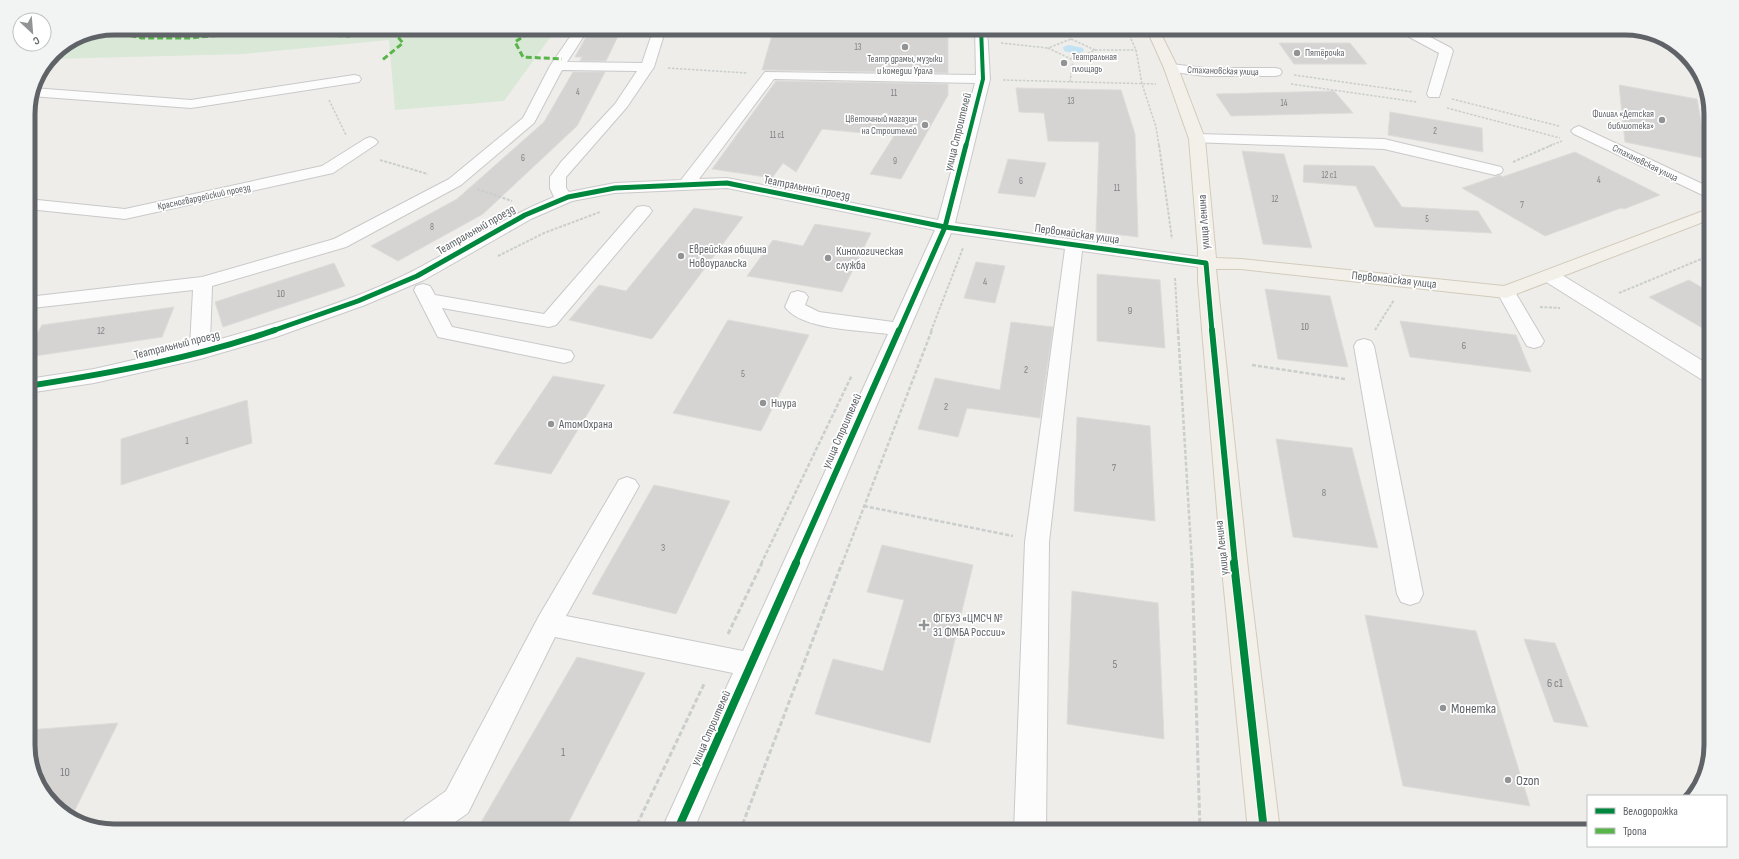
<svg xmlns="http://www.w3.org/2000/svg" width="1739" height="859" font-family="'Sofia Sans Condensed',sans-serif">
  <rect width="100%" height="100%" fill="#eeedea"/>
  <!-- green -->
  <path fill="#dae8d7" d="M114,28h443l-53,73 -109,9 -6,-70 -145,14 -194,5c14,-22 41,-26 64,-31z"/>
  <!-- water -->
  <path fill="#c3e2f3" d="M1069,45l14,3 1,3 -7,3 -13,-3 -1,-4z"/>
  <!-- building -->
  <g fill="#d5d4d3" stroke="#dedcd9">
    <path d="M591,28h31l-16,33h-26l2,-4h-7z"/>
    <path d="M774,28h174v45l-186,-3z"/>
    <path d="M1279,43h71l17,21h-73z"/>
    <path d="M573,72h32l-28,54 -94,88 -85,47 -27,-15 86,-47 87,-77z"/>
    <path d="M776,81l172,3v11l-47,84 -31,-5 24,-38 -72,-7 -26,43 -13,-9 -11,15 -60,-9z"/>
    <path d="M1619,85l78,14 11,60 -83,-17z"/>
    <path d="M1016,88l105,2 14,44 3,103 -42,-5 3,-90 -51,-1 -4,-28 -25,-1z"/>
    <path d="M1334,91l19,22 -122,3 -15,-22z"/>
    <path d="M1390,112l92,16 1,24 -95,-17z"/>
    <path d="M1242,151l42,3 28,94 -49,-4z"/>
    <path d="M1575,152l85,43 -36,14 -3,-1 -76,28 -83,-48 38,-13 2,2z"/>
    <path d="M1008,159l38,4 -11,34 -37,-4z"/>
    <path d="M1304,165l70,1 28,41 76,4 14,22 -117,-6 -19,-41 -53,-4z"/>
    <path d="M694,208l49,9 -91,122 -83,-19 30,-35 27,6z"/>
    <path d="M815,224l56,9 -29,59 -95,-16 26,-36 30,6z"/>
    <path d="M976,262l29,4 -10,37 -31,-5z"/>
    <path d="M334,263l11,23 -122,41 -8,-25z"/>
    <path d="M1097,274l63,6 5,68 -68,-7z"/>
    <path d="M1689,280l22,13v40l-62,-36z"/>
    <path d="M1265,289l65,7 18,71 -70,-8z"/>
    <path d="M174,307l-12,30 -134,20v-8l14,-24z"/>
    <path d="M728,320l81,15 -48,96 -88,-18z"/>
    <path d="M1400,321l116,14 15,37 -121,-15z"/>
    <path d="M1011,322l42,5 -13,91 -73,-10 -9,29 -40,-8 17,-51 65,12z"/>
    <path d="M553,376l52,9 -54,89 -57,-10z"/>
    <path d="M247,400l5,43 -131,42v-46z"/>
    <path d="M1077,417l73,9 5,95 -81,-10z"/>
    <path d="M1276,439l76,9 26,100 -85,-11z"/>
    <path d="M654,485l76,16 -54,113 -84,-20z"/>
    <path d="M882,545l91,20 -43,178 -115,-29 18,-55 50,12 21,-71 -37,-8z"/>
    <path d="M1072,591l86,12 6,136 -97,-15z"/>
    <path d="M1365,615l111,16 54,175 -127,-20z"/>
    <path d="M1524,639l31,4 33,84 -34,-5z"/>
    <path d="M577,657l68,16 -81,158h-88z"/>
    <path d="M118,723l-43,87 -12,1 -20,-18 -15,-42v-21z"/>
  </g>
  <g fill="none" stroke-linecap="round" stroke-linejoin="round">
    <defs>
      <g id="minor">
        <path d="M576,28h13l-22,34 75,1 12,-35h12l-12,39 -27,40 -61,70v11l3,4 46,-9 66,-3 84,-108 211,3 -1,-47h12l3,51 -35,144 251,35 6,1 3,4 -3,4 -6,1 -124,-17 -33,291 -3,289h-32l11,-289 40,-293 -114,-16 -258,598h-32l72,-158 -178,-36 -87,176 -26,18h-42l5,-11 41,-29 93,-175 80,-136 8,-3 8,3 4,6 -73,130 177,35 145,-317c-27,-4 -87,-4 -103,-27l6,-14 7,-2 7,2 3,4 -3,8 14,7 74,10 42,-92 -208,-42 -112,5 -43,8 -41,18 -107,61 -59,25 -89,32 -76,22 -106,24 -66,10v-14l66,-10 96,-22 3,-57 -161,18 -4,-1v-10l174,-20 132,-38 115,-60 74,-61 27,-52zM562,70l75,1 -22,33 -54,58 -11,15v11l4,9c-51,21 -95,50 -143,75 -62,31 -134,51 -201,70l2,-56 134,-39 115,-62 73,-62zM774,79l201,4 -37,137 -211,-42 -28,1z"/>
        <path d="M1147,28h204l-1,3 -14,3 -86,1 -97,-2 -5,-1z"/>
        <path d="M1397,28h16l38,20 2,3 -14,46h-10l-2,-3 12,-41 -41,-22z"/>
        <path d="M1171,64l34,4h70l5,1 2,3 -2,3 -5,1h-70l-39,-5 -2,-3 2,-3z"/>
        <path d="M354,75l5,1 2,3 -2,3 -168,26 -160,-12 2,-8 158,12z"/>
        <path d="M1579,126l132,62v11l-137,-65 -3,-3 3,-3z"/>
        <path d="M1197,134l187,5 117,28 2,3 -2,3 -6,2 -111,-26 -192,-7 -3,-3 3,-3z"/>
        <path d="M370,137l5,2 3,3 -3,3 -42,28 -208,46 -97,-10v-10l97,10 197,-43 43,-27z"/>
        <path d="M643,206l6,1 3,4 -3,4 -93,110 -7,2 -107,-19 10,19 119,24 3,5 -3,5 -7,2 -126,-26 -24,-47 2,-4 7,-2 7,2 5,9 109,19 93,-107z"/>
        <path d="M1550,270l7,2 154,94v17l-7,-2 -161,-101 -2,-4 2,-4z"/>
        <path d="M1506,286l7,2 2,4 29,49 -3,5 -7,2 -7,-2 -3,-5 -27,-49 2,-4z"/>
        <path d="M1364,339l7,2 3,5 49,248 -4,8 -9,3 -9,-3 -4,-8 -43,-248 3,-5z"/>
      </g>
      <path id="major" d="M1146,28h12l20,40 27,71 11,119 25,1 263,27 207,-78v11l-205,79 -265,-29h-25l32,300 32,262h-32l-26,-262 -24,-288v-31l-9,-111 -25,-71z"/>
    </defs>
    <!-- minor casing -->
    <use href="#minor" stroke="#c9c9c9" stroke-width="2"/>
    <!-- major casing -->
    <use href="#major" stroke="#d3cbbb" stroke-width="2"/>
    <!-- path-far3 -->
    <g stroke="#cacecc" stroke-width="1.5" stroke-dasharray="2.5 1.5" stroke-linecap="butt">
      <path d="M1067,28l4,11"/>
      <path d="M1126,28l10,22 6,34 14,43 3,19"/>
      <path d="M1071,39l24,11 -22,10 -25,-12z"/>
      <path d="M1001,43l47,5"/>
      <path d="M1095,50h41"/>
      <path d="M668,68l79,5"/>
      <path d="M1294,75l119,17"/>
      <path d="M1003,80l153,4"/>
      <path d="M1070,82l3,-22"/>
      <path d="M1291,84l126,18"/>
      <path d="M1452,99l107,27"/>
      <path d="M329,100l17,35"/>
      <path d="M1447,108l113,30"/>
      <path d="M1549,146l13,-5"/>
    </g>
    <!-- path-far2 -->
    <g stroke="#cacecc" stroke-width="2" stroke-dasharray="3 1.5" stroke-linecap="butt">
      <path d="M1159,145l13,94"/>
      <path d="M380,160l48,14"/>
      <path d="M1513,162l39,-17"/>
      <path d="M477,189l35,12"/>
      <path d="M498,256l46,-23 56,-21"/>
      <path d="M1175,278l3,53"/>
      <path d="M1619,293l92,-38"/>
      <path d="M1540,307l20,1"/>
      <path d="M1375,330l19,-30"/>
      <path d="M931,331l32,-83"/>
    </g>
    <!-- path-far1 -->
    <g stroke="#cacecc" stroke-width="2.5" stroke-dasharray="4 2" stroke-linecap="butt">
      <path d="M1178,330l14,234"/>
      <path d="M1252,365l93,14"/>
      <path d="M864,506l149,30"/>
      <path d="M761,564l91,-189"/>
      <path d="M842,564l90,-234"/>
    </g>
    <!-- path -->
    <g stroke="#cacecc" stroke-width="3" stroke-dasharray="5 2.5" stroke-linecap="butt">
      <path d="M1192,563l8,268"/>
      <path d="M728,634l34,-71"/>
      <path d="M634,831l71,-149"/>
      <path d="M740,831l102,-268"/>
    </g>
    <!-- minor -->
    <use href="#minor" fill="#fcfcfc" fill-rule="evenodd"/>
    <!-- major -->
    <use href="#major" fill="#f3f0ea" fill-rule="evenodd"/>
    <!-- quiet -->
    <g stroke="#58b549" stroke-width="3" stroke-dasharray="6 3" stroke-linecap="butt">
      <path d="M536,28l-21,14 8,15 39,2"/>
      <path d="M104,30l38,8h47l68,-6 91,4 34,-4 15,4 6,7 -22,18"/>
      <path d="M390,34l7,-6"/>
    </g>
    <defs>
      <path id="cycleway-far3" d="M966,146l17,-67 -2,-51"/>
      <g id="cycleway-far2">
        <path d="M272,331l86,-30 59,-25 108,-61 43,-18 47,-9 112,-5 218,44 261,36 6,68"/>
        <path d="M899,331l46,-104 21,-82"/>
      </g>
      <g id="cycleway-far1">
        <path d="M1212,330l23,234"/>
        <path d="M28,386c83,-13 167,-28 247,-56"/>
        <path d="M795,564l104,-234"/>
      </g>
      <g id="cycleway">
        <path d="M1234,563l30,268"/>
        <path d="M677,831l119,-268"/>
      </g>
    </defs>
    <!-- cycleway-far3 casing -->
    <use href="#cycleway-far3" stroke="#fff" stroke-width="5.5"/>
    <!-- cycleway-far2 casing -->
    <use href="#cycleway-far2" stroke="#fff" stroke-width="7"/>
    <!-- cycleway-far1 casing -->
    <use href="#cycleway-far1" stroke="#fff" stroke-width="8"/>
    <!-- cycleway casing -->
    <use href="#cycleway" stroke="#fff" stroke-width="10"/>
    <!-- cycleway-far3 -->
    <use href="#cycleway-far3" stroke="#00873e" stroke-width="4"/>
    <!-- cycleway-far2 -->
    <use href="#cycleway-far2" stroke="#00873e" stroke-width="5"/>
    <!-- cycleway-far1 -->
    <use href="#cycleway-far1" stroke="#00873e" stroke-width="6"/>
    <!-- cycleway -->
    <use href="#cycleway" stroke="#00873e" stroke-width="8"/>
  </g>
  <!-- markers -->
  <g fill="#919395" stroke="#fff" stroke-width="1.5">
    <circle cx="905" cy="47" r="4"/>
    <circle cx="1297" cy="53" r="4"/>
    <circle cx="1064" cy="63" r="4"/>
    <circle cx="1662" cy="120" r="4"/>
    <circle cx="925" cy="125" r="4"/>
    <circle cx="681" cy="256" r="4"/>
    <circle cx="828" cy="258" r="4"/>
    <circle cx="763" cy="403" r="4"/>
    <circle cx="551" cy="424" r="4"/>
    <path d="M922 619h4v4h4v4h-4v4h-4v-4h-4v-4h4z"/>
    <circle cx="1443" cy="708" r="4"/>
    <circle cx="1508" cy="780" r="4"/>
  </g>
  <g text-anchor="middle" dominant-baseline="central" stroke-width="3.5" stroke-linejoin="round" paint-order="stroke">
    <!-- far-number labels -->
    <g font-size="9" fill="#7e8083">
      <text x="858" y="47">13</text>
      <text x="578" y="92">4</text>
      <text x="894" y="93">11</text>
      <text x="1071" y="101">13</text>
      <text x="1284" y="103">14</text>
      <text x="1435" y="131">2</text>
      <text x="777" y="135">11 с1</text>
      <text x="523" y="158">6</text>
      <text x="895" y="161">9</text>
      <text x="1329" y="175">12 с1</text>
      <text x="1599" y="180">4</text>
      <text x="1021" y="181">6</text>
      <text x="1117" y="188">11</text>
      <text x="1275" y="199">12</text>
      <text x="1522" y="205">7</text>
      <text x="1427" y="219">5</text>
      <text x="432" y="227">8</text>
    </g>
    <!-- far-poi labels -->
    <g font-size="10" fill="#5f6367" stroke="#fff" text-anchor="start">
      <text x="1305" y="53">Пятёрочка</text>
      <text x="1072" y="57">Театральная<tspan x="1072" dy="12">площадь</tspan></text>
      <text x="905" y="59" text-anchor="middle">Театр драмы, музыки<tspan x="905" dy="12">и комедии Урала</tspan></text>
      <text x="1654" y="114" text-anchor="end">Филиал «Детская<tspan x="1654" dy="12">библиотека»</tspan></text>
      <text x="917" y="119" text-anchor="end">Цветочный магазин<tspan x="917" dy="12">на Строителей</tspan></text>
    </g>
    <!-- far-street labels -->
    <g font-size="10" fill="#5f6367" stroke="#fff">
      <text transform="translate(1223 71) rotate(2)">Стахановская улица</text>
      <text transform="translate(1645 163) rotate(26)">Стахановская улица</text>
      <text transform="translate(204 197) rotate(-12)">Красногвардейский проезд</text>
    </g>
    <!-- number labels -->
    <g font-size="10" fill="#7e8083">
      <text x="985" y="282">4</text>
      <text x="281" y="294">10</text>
      <text x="1130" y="311">9</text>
      <text x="1305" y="327">10</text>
      <text x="101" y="331">12</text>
      <text x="1464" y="346">6</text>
      <text x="1026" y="370">2</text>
      <text x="743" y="374">5</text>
      <text x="946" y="407">2</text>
      <text x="187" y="441">1</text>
      <text x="1114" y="468">7</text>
      <text x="1324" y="493">8</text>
      <text x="663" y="548">3</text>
    </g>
    <!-- street labels -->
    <g font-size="12" fill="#5f6367" stroke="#fff">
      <text transform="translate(958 132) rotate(-76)">улица Строителей</text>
      <text transform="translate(807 188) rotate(11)">Театральный проезд</text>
      <text transform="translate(1204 222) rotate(-94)">улица Ленина</text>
      <text transform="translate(476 230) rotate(-30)">Театральный проезд</text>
      <text transform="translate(1077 234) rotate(8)">Первомайская улица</text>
      <text transform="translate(1394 280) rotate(6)">Первомайская улица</text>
      <text transform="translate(177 345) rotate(-14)">Театральный проезд</text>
      <text transform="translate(842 431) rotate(-66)">улица Строителей</text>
      <text transform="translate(1222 548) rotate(-96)">улица Ленина</text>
      <text transform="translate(711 728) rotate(-66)">улица Строителей</text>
    </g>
    <!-- poi labels -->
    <g font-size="12" fill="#5f6367" stroke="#fff" text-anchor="start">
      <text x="689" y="249">Еврейская община<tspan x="689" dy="14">Новоуральска</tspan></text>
      <text x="836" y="251">Кинологическая<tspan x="836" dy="14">служба</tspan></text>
      <text x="771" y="403">Ниура</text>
      <text x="559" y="424">АтомОхрана</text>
      <text x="933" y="618">ФГБУЗ «ЦМСЧ №<tspan x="933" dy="14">31 ФМБА России»</tspan></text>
    </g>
    <!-- near-number labels -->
    <g font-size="12" fill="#7e8083">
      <text x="1115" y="664">5</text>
      <text x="1555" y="683">6 с1</text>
      <text x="563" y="752">1</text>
      <text x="65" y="772">10</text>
    </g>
    <!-- near-poi labels -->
    <g font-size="14" fill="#5f6367" stroke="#fff" text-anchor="start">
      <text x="1451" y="708">Монетка</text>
      <text x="1516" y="780">Ozon</text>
    </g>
  </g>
  <!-- crop -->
  <path d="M0 0H1739V859H0ZM114 35H1625A79 79 0 0 1 1704 114V745A79 79 0 0 1 1625 824H114A79 79 0 0 1 35 745V114A79 79 0 0 1 114 35Z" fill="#f2f3f3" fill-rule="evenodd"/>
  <path fill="none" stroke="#5f6367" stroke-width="5" d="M114 35H1625A79 79 0 0 1 1704 114V745A79 79 0 0 1 1625 824H114A79 79 0 0 1 35 745V114A79 79 0 0 1 114 35Z"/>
  <!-- legend -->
  <rect x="1587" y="795" width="140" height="52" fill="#ffffff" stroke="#bfc1c2"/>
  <rect x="1595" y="808" width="20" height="6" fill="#00873e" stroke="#bfc1c2"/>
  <text x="1623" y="815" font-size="12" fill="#5f6367">Велодорожка</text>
  <rect x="1595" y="828" width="20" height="6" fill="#58b549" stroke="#bfc1c2"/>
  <text x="1623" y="835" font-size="12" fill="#5f6367">Тропа</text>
  <!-- north arrow -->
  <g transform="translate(32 32) rotate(154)"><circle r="19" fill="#ffffff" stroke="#bfc1c2"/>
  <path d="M0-3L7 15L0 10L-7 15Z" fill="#919395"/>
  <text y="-6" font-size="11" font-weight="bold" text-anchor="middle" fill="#5f6367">С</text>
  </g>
</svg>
